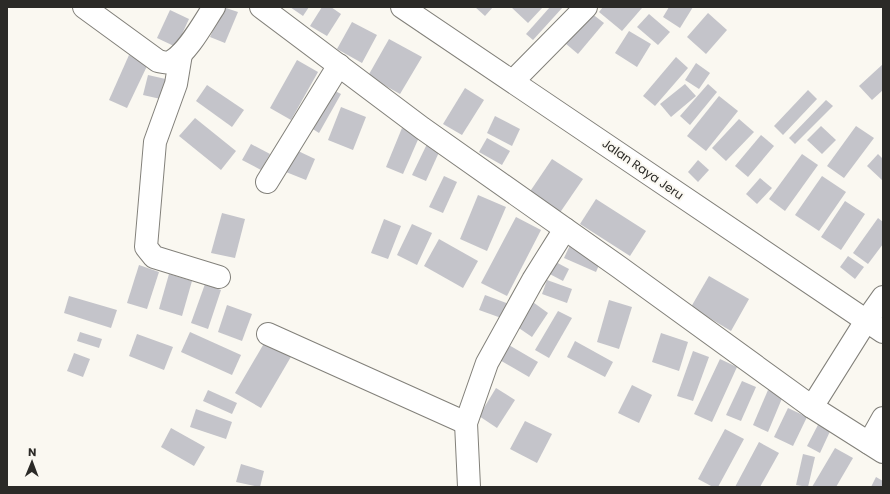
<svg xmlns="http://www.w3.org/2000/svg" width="890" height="494" font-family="Poppins,sans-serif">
  <rect width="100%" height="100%" fill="#faf8f1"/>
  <!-- building -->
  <g fill="#c4c4ca">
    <path d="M223,7l15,5 -13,31 -15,-6z"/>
    <path d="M290,7h19l-6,9z"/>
    <path d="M322,7h9l10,7 -14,22 -17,-10z"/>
    <path d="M475,7h18l-8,9z"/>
    <path d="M511,7h32l-15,16z"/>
    <path d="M550,7h13l-30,33 -7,-6z"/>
    <path d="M603,7h37l2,1 -20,23 -23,-19z"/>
    <path d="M669,7h24l-13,21 -17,-11z"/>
    <path d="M170,10l19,9 -13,28 -19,-9z"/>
    <path d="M591,13l13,10 -26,31 -13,-11z"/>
    <path d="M708,13l19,17 -21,24 -19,-17z"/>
    <path d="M649,14l21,18 -12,13 -21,-18z"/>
    <path d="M352,22l25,13 -15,28 -25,-14z"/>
    <path d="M629,31l22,13 -14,23 -22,-14z"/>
    <path d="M389,39l33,18 -22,37 -32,-18z"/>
    <path d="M129,55l19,9 -21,44 -18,-8z"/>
    <path d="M676,57l12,11 -33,38 -12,-10z"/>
    <path d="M297,60l21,12 -27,48 -21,-12z"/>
    <path d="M696,63l14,10 -11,16 -14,-9z"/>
    <path d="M883,64v26l-11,10 -13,-14z"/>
    <path d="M148,75l22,5 -5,20 -22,-5z"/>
    <path d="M685,84l11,12 -25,21 -11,-13z"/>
    <path d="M708,84l9,8 -27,33 -10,-9z"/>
    <path d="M207,85l37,25 -12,17 -36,-26z"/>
    <path d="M329,88l12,6 -22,39 -11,-7z"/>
    <path d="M465,88l19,12 -22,35 -19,-11z"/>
    <path d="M808,90l9,9 -34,36 -9,-9z"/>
    <path d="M719,96l19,15 -32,40 -19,-15z"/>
    <path d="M826,100l7,6 -38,38 -6,-6z"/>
    <path d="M341,107l25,10 -13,33 -25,-10z"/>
    <path d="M495,116l25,13 -8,17 -25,-13z"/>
    <path d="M195,118l41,33 -15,19 -42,-34z"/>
    <path d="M739,119l15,13 -28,29 -14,-13z"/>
    <path d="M821,126l15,14 -14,14 -15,-14z"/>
    <path d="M856,126l18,12 -30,40 -17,-12z"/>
    <path d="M402,128l18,7 -17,39 -17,-7z"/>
    <path d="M761,135l13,11 -26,31 -13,-11z"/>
    <path d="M487,138l23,13 -8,14 -23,-13z"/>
    <path d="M251,144l19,10 -9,16 -19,-10z"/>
    <path d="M427,144l13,6 -14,31 -14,-6z"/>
    <path d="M296,150l19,9 -9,21 -20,-8z"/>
    <path d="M802,154l16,11 -33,46 -16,-12z"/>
    <path d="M878,154l5,5v22l-16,-15z"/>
    <path d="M552,159l31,20 -24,35 -30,-21z"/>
    <path d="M698,160l11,10 -11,12 -10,-10z"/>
    <path d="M444,176l13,6 -14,31 -14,-6z"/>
    <path d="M822,176l24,16 -27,39 -24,-16z"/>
    <path d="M760,178l12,10 -15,16 -11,-10z"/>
    <path d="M478,195l28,12 -19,44 -27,-12z"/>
    <path d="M596,199l50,32 -16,25 -50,-32z"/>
    <path d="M845,201l20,13 -24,36 -20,-13z"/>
    <path d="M222,213l23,6 -10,39 -24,-5z"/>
    <path d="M516,217l25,13 -34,66 -26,-13z"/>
    <path d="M878,218l5,4v22l-15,20 -15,-11z"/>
    <path d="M384,219l17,7 -13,33 -17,-6z"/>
    <path d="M412,224l20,9 -15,32 -20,-10z"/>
    <path d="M439,239l39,22 -15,27 -39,-22z"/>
    <path d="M570,245l32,13 -6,14 -32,-14z"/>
    <path d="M848,256l16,11 -9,12 -15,-12z"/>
    <path d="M550,259l19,10 -6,12 -19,-10z"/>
    <path d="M139,265l20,7 -12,37 -20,-6z"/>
    <path d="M169,274l23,7 -10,35 -23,-7z"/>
    <path d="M709,276l40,23 -18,32 -40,-24z"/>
    <path d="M547,280l25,9 -5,14 -25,-9z"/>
    <path d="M205,284l16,6 -13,39 -17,-6z"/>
    <path d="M485,295l24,9 -5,15 -25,-9z"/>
    <path d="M69,296l48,14 -6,18 -47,-15z"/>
    <path d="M530,300l18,13 -16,24 -19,-13z"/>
    <path d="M609,300l23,7 -13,42 -22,-7z"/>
    <path d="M227,305l25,9 -10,27 -24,-9z"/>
    <path d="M558,311l14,7 -23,40 -14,-8z"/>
    <path d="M80,332l22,7 -3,9 -22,-7z"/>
    <path d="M190,332l51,23 -9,20 -51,-23z"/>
    <path d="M661,333l27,9 -9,29 -27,-9z"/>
    <path d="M137,334l36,13 -9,23 -35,-14z"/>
    <path d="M266,340l26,15 -31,53 -26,-15z"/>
    <path d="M575,341l38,21 -8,15 -38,-20z"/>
    <path d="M507,344l31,18 -9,15 -31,-18z"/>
    <path d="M693,351l16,6 -16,44 -16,-5z"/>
    <path d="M74,353l16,6 -7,18 -16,-6z"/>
    <path d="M720,359l17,8 -25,55 -18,-8z"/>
    <path d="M742,381l14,6 -15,34 -15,-6z"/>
    <path d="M632,385l20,10 -13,28 -21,-10z"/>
    <path d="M496,388l19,12 -18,28 -18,-12z"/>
    <path d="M208,390l29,13 -5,11 -29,-13z"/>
    <path d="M768,390l15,6 -15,36 -15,-7z"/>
    <path d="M788,408l19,9 -14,29 -19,-9z"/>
    <path d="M196,409l36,13 -6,17 -36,-12z"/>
    <path d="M525,421l27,13 -15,29 -27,-14z"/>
    <path d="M820,421l12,6 -12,26 -13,-7z"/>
    <path d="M171,428l34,19 -11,19 -33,-19z"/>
    <path d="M725,429l19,10 -26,48h-5l-15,-8z"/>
    <path d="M759,442l20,11 -19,34h-25z"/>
    <path d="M835,448l18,10 -17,29h-24z"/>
    <path d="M803,454l12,3 -7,30 -12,-2z"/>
    <path d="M241,464l23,7 -4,16 -24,-5z"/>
    <path d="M876,477l7,4v6h-12z"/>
  </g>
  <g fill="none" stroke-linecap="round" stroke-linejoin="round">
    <defs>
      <g id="minor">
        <path d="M84,7l74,54c5,1 9,3 14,0 16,-9 32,-39 42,-54"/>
        <path d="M261,7l161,121 197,139 193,140 71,45"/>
        <path d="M181,54l-5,30 -21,58 -9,105 8,10 65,20"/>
        <path d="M513,81l73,-74"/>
        <path d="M267,182l72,-117"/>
        <path d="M268,334l198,89"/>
        <path d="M812,407l54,-86 17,-24"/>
        <path d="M869,443l14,-25"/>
        <path d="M469,487l-3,-64 21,-60 46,-83 32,-51"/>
      </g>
      <path id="primary" d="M402,7l481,325"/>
    </defs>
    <!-- minor casing -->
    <use href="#minor" stroke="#82807a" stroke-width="24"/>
    <!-- primary casing -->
    <use href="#primary" stroke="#82807a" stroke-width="24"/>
    <!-- minor -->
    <use href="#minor" stroke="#fff" stroke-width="22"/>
    <!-- primary -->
    <use href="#primary" stroke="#fff" stroke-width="22"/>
  </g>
  <g text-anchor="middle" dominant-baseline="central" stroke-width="4" stroke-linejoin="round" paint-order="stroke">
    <!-- street labels -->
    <g font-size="12" fill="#2b2a27" stroke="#faf8f1">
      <text transform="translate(643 169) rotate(35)">Jalan Raya Jeru</text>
    </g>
  </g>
  <!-- border -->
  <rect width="890" height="494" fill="none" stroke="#2b2a27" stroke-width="16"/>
  <!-- north arrow -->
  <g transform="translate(32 462) rotate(1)" stroke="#faf8f1" stroke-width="3" paint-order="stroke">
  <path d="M0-3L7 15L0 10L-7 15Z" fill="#2b2a27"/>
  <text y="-6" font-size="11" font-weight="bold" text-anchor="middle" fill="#2b2a27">N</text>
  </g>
</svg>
